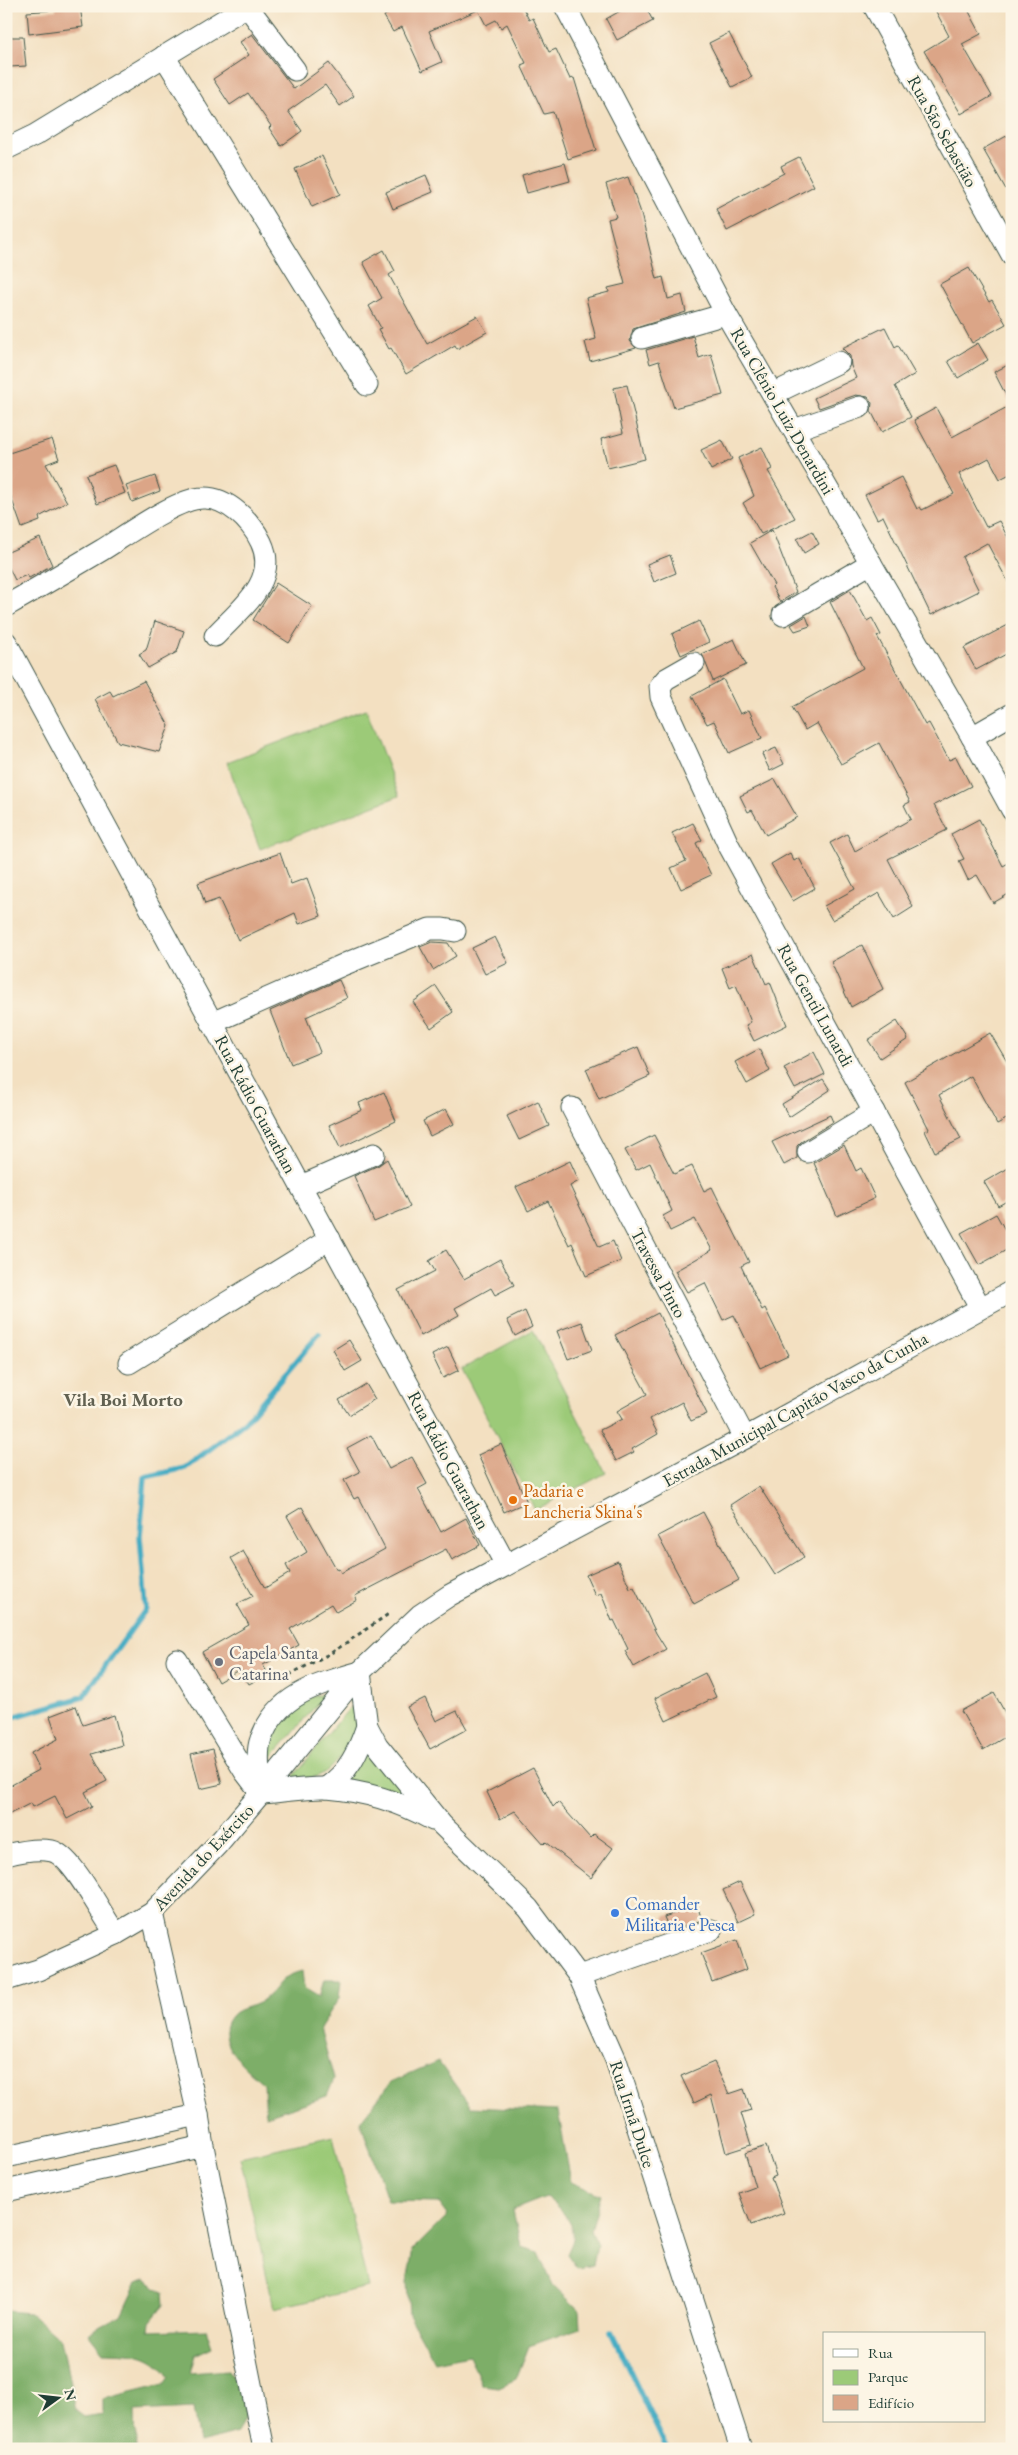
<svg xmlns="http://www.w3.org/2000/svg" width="1018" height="2455" font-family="'EB Garamond',serif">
  <rect width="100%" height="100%" fill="#fcf5e5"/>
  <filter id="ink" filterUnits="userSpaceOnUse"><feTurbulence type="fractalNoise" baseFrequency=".02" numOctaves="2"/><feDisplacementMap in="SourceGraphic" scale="10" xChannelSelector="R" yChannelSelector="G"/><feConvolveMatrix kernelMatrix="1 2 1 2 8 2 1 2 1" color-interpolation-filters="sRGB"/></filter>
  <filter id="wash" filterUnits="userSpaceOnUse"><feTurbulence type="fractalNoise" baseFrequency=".0096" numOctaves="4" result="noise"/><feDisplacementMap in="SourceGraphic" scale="20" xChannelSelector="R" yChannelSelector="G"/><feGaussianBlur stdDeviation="1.12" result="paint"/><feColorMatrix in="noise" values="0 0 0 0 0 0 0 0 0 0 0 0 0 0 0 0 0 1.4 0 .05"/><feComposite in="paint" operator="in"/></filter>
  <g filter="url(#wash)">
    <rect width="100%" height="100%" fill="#f3e0c1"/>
    <!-- green -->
    <g fill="#9cca78" stroke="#5e8456">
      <path d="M366,709l33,87 -139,53 -33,-87z"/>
      <path d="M533,1330l73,143 -71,37 -73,-141z"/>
      <path d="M326,1694l-55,64 -5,-8c7,-26 31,-54 60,-56z"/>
      <path d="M351,1706c3,7 7,15 6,23 -2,13 -24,39 -35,45 -9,5 -20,5 -30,4z"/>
      <path d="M368,1746l46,54 -69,-20z"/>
      <path d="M333,2136l35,151 -94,21 -34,-151z"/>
    </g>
    <!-- forest -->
    <g fill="#7dae68" stroke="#4e764e">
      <path d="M302,1971l2,17 15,9 5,-17h17l-2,18 -19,30 14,51 -7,17 -61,20 -2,-32c-16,-14 -55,-44 -32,-69 7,-8 23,-8 31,-15 18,-14 13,-22 39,-29z"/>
      <path d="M438,2061l33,46 87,4 13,71 30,13 -10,35 6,16 -4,19 -16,3 -10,-14c2,-5 5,-10 6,-15 3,-17 -16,-33 -27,-42l-33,13 8,37 17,5 15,33 26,25 1,18 -51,18 -13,33 -17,8 -17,-2 -13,-30 -34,7 -26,-47 -2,-33 6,-32 35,-35 -10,-13 -50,-1 -28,-80 31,-39z"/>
      <path d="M146,2279l17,14 1,12 -14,17 -1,9 57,-2 6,18 -17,8 -5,18 38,-3 11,15 7,30 -9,18 -37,10 -6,-35 -59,3 1,38h-124l-6,-14v-124l24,2 31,27 15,71 8,6 19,-3v-15l61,-15 5,-7c-17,-26 -38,-24 -66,-25l-15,-19 33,-17 16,-34z"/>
    </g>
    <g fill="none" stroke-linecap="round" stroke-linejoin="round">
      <!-- stream -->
      <g stroke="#44acc3" stroke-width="5.5">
        <path d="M6,1719l77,-22 63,-88 -6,-73 5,-59 40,-9 60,-46 74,-88"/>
        <path d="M611,2332l56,117"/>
      </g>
    </g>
    <g id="blocks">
      <!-- building -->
      <g fill="#dba587">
        <path d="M55,6h25l3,21 -54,7 -2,-22 29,-2z"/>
        <path d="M400,6h122l7,14 4,-2 16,34 7,-3 14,30 4,-1 22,72 -28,9 -15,-47 -9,2 -23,-49 5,-2 -19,-39 -6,4 -5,-8 -10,5 -8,-15 -49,21 13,31 -20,9 -20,-44 -9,5 -9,-16z"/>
        <path d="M629,6h16l8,15 -36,19 -11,-21z"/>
        <path d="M933,6h33l15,28 -19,10 30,52 -31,18 -37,-63 25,-15z"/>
        <path d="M729,33l23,44 -20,10 -23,-44z"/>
        <path d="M252,34l42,55 35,-26 25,33 -14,10 -15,-21 -37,26 14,20 -21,15 -12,-18 2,-2 -23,-33 -18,12 -17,-26 36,-24 -9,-13z"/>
        <path d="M9,37h14l3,29 -16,1z"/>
        <path d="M1012,133v67l-29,-51z"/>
        <path d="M322,156l18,38 -28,13 -17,-38z"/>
        <path d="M799,157l15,29 -87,45 -11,-22 68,-36 -3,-7z"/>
        <path d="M565,163l5,18 -43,12 -5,-18z"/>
        <path d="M426,175l7,17 -40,17 -7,-17z"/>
        <path d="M628,177l12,33 17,69 6,-2 5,22 14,-4 4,17 -53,17 -3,12 6,7 -46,13 -5,-19 11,-3 -10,-41 23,-6 -1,-4 17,-4 -17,-65 8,-2 -10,-33z"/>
        <path d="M384,250l11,21 -6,4 38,69 50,-28 10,16 -30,17 -2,-4 -49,29 -15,-26 -2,1 -11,-20 3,-1 -12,-22 13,-8 -19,-36z"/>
        <path d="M969,268l20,34 3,-2 14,24 -34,19 -32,-59z"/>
        <path d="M885,327l10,20 3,-2 17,29 -20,12 16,31 -29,15 -11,-21 1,-8 -4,-6 -12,-2 -37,13 -5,-10 42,-20 -5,-12 -1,-10 -8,-8z"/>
        <path d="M693,336l6,22 12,-4 12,41 -49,13 -15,-47 -9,3 -4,-14z"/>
        <path d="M978,343l10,17 -30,18 -10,-17z"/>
        <path d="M1012,363v110l-12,6 -11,-21 -30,16 27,53 13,-6 13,24v44l-25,-46 -25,14 17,34 -48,24 -48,-99 -6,3 -12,-24 36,-18 16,32 3,-2 2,3 32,-16 -40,-74 22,-12 16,29 59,-32 -17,-33z"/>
        <path d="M627,385l18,74 -37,9 -7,-29 22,-6 -9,-45z"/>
        <path d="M52,439l7,20 -13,5 21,38 -28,15 1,4 -18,7 -16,-45v-29z"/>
        <path d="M722,440l10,19 -21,11 -10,-20z"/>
        <path d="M762,447l10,22 -4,2 27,47 -34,16 -18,-31 11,-7 -16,-38z"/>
        <path d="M114,465l11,28 -28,11 -11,-29z"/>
        <path d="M155,476l5,15 -28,11 -6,-16z"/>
        <path d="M772,530l24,62 -16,10 -8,-15 2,-2 -24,-42z"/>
        <path d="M812,531l7,13 -15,9 -7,-14z"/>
        <path d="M40,538l12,27 -23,13 -2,-3 -12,5 -9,-18v-9z"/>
        <path d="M670,555l6,18 -22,9 -7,-18z"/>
        <path d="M276,583l36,23 -23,37 -36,-23z"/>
        <path d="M850,590l17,31 5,-3 9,17 -4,1 48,89 4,-2 20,37 7,-3 15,29 -37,19 13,25 -59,29 25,48 -19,12 -15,-26 -47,27 -8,-14 31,-17 -25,-46 17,-9 8,17 56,-32 -7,-14 6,-3 -31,-59 -38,21 -24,-41 -12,7 -13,-23 71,-39 -33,-66z"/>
        <path d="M806,616l4,10 -15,5 -4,-6z"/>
        <path d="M155,621l29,10 -7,21 -29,16 -9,-14 7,-4z"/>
        <path d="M699,621l10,21 -28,13 -9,-21z"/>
        <path d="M1012,623v28l-36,19 -12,-22z"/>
        <path d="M734,639l12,26 -33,16 -11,-27z"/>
        <path d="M723,679l17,35 9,-4 13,28 -33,15 -15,-32 -7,3 -15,-28z"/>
        <path d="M144,681l25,45 -10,26 -41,-10 -23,-43 15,-8 3,5z"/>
        <path d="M776,748l8,16 -14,7 -8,-17z"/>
        <path d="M775,779l22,38 -31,18 -14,-25 -4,2 -8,-16z"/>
        <path d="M979,819l24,47 9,-5v31l-19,11 -16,-28 -9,5 -9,-19 5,-2 -13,-25z"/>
        <path d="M693,823l9,17 -6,3 15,32 -30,14 -10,-21 15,-7 -14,-28z"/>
        <path d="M280,853l11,31 16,-6 14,38 -22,8 -4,-11 -57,27 -19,-41 -14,5 -7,-21z"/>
        <path d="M790,853l4,8 5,-3 16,30 -22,13 -22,-37z"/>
        <path d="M495,937l13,26 -23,11 -13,-26z"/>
        <path d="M432,942l16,1 8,13 -23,14 -13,-23z"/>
        <path d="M862,945l21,44 -32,18 -20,-45z"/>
        <path d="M753,954l13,30 4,-2 17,43 -33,16 -8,-16 5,-3 -15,-37 -6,3 -8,-20z"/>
        <path d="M339,980l8,18 -41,19 14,35 -29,12 -21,-53z"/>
        <path d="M436,986l17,26 -22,16 -18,-26z"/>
        <path d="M897,1021l11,18 -28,19 -12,-18z"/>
        <path d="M990,1033l22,37v46l-15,8 -26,-48 -32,19 22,44 -26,13 -10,-21 4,-2 -24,-47z"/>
        <path d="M638,1047l12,29 -51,23 -13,-30z"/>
        <path d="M759,1049l11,22 -23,13 -12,-22z"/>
        <path d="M814,1052l11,22 -30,15 -11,-21z"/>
        <path d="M823,1079l7,11 -41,27 -7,-13z"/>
        <path d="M384,1092l12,29 -56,27 -11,-23 33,-15 -3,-7z"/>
        <path d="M538,1101l11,25 -30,14 -12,-24z"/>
        <path d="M446,1109l8,15 -24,12 -7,-15z"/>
        <path d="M830,1115l3,7 -32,20 -4,4v12l-13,7 -12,-23z"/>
        <path d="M654,1135l20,39 18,-8 12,25 8,-4 37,75 -8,4 21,44 3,-2 23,47 -28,13 -26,-53 -11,5 -18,-37 -18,9 -12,-21 37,-21 -17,-31 -25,12 -7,-15 9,-5 -22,-48 -14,7 -11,-20z"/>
        <path d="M844,1145l12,26 5,-3 14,30 -38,18 -23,-53z"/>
        <path d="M387,1159l23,48 -36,15 -20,-46 25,-11z"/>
        <path d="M570,1161l9,20 -9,5 29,61 14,-6 8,20 -35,15 -14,-33 -3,2 -21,-44 -20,10 -12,-24z"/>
        <path d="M1012,1166v32l-14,8 -14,-24z"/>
        <path d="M996,1214l16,28v5l-33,18 -18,-32z"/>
        <path d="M446,1250l18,29 36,-20 14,26 -19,10 -4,-7 -36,20 4,7 -38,21 -23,-46 37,-19 -6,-10z"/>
        <path d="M525,1311l7,16 -17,9 -8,-16z"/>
        <path d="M658,1313l49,101 -16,7 -9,-19 -32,17 8,15 -26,15 2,3 -18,9 -16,-31 22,-11 -5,-8 30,-17 -32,-59z"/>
        <path d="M582,1322l10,28 -24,9 -11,-28z"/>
        <path d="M349,1340l13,21 -17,10 -12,-21z"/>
        <path d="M448,1347l11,23 -16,8 -11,-23z"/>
        <path d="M366,1384l9,15 -26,16 -10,-15z"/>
        <path d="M371,1435l18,34 23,-12 15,27 -9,5 23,43 25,-14 14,27 -28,15 -6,-11 -91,47 2,4 -21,12 -5,-8 -41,25 9,16 -36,20 5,9 -19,10 -9,-15 -22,13 -16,-30 47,-27 -12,-21 16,-8 -22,-38 12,-7 22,37 25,-15 -4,-8 21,-13 -20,-36 15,-9 35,63 2,-1 2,4 44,-24 -27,-52 -4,2 -10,-19 16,-8 -13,-24z"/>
        <path d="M501,1444l26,58 -23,10 -26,-57z"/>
        <path d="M759,1486l45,71 -29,18 -45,-70z"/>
        <path d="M703,1512l36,68 -45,24 -36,-68z"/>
        <path d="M618,1561l12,27 4,-1 22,46 10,16 -32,18 -9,-16 3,-2 -14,-29 -2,1 -11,-28 -6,2 -9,-20z"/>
        <path d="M705,1673l11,24 -50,24 -11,-23z"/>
        <path d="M994,1693l18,32v8l-29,17 -22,-39z"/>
        <path d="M425,1698l11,23 21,-10 10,18 -37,20 -23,-42z"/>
        <path d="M76,1706l7,19 31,-10 8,30 -30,9 15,27 -22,11 7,14 -25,13 -12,-23 -22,11 -2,-4 -25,13v-28l33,-18 -8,-17 27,-14 -8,-23z"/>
        <path d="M213,1749l9,35 -22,5 -9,-35z"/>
        <path d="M533,1768l20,39 5,-5 32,36 4,-4 19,14 -22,30 -45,-36 -2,2 -29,-33 -15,8 -13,-27z"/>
        <path d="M740,1882l15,32 -17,8 -15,-32z"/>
        <path d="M697,1905l5,15 -32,11 -6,-14z"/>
        <path d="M737,1940l10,29 -35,13 -11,-29z"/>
        <path d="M714,2062l15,32 15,-5 7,21 -10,3 10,32 -25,8 -15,-58 -17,8 -13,-27z"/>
        <path d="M766,2146l10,30 -5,2 13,35 -33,12 -12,-32 16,-6 -10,-34z"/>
      </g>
    </g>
  </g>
  <g filter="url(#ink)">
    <use href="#blocks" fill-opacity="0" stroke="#3f5549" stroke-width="1"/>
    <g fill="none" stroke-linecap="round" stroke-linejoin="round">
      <defs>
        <g id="minor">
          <path d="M247,6l48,64"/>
          <path d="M565,6l161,308 246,423 40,73"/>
          <path d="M874,6l138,249"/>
          <path d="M164,56l203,329"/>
          <path d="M6,149l29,-14 212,-129"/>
          <path d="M642,338l84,-24"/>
          <path d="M773,394l66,-32"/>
          <path d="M794,430l66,-23"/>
          <path d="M6,606c32,-18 64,-37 96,-56 23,-14 75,-52 101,-52 24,-1 48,23 58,44 19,39 -22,68 -46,94"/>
          <path d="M783,615l88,-52"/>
          <path d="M6,642l500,923"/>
          <path d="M694,663l-28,16 -6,7 1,11 67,147 252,463"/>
          <path d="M972,737l40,-23"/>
          <path d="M212,1023l133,-59 85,-35h13l12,2"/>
          <path d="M572,1108l173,330"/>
          <path d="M808,1152l66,-40"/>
          <path d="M301,1186l73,-32"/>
          <path d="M129,1363l201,-124"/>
          <path d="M177,1660l68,112 16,21"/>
          <path d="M360,1672l7,54 10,19 65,80 86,83 51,68 37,84 125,389"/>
          <path d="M326,1788c23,-16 32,-36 41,-62"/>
          <path d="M261,1793c21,-1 44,-6 66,-5 37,3 74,14 106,32"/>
          <path d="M261,1793c-1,-16 -6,-39 0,-54 16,-45 58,-55 99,-67"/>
          <path d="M6,1855c15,-4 31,-7 46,-4 21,5 50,65 64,83"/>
          <path d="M152,1913l46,202 5,31 61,303"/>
          <path d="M579,1976l132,-46"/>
          <path d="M6,1980l32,-10 78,-36 36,-21 65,-68 44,-52 99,-121 60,-57 30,-20 295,-157 267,-147"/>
          <path d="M6,2157l192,-42"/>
          <path d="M6,2191l197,-45"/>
        </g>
      </defs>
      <!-- minor casing -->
      <use href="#minor" stroke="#3f5549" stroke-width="23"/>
      <!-- path -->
      <path stroke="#3f5549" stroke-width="3" stroke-dasharray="4 4" stroke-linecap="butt" d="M289,1675l42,-22 59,-40"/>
      <!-- minor -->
      <use href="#minor" stroke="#fff" stroke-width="21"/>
    </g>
  </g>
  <!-- markers -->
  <circle fill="#e8710a" stroke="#fcf5e5" stroke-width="2" cx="513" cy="1500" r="5"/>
  <circle fill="#6b7280" stroke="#fcf5e5" stroke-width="2" cx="219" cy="1662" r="5"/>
  <circle fill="#3f7fe0" stroke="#fcf5e5" stroke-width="2" cx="615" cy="1913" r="5"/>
  <g text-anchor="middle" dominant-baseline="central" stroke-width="5" stroke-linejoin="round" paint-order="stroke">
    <!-- street labels -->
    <g font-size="18" fill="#1f3d34" stroke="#fcf5e5">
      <text transform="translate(943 131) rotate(61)">Rua São Sebastião</text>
      <text transform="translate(783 411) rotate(60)">Rua Clênio Luiz Denardini</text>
      <text transform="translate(816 1005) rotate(61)">Rua Gentil Lunardi</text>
      <text transform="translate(256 1104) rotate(62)">Rua Rádio Guarathan</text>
      <text transform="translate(659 1273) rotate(62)">Travessa Pinto</text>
      <text transform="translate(795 1409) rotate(-29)">Estrada Municipal Capitão Vasco da Cunha</text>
      <text transform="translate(449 1460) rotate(62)">Rua Rádio Guarathan</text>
      <text transform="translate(203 1857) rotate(-47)">Avenida do Exército</text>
      <text transform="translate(633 2114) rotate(72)">Rua Irmã Dulce</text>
    </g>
    <!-- food labels -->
    <g font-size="18" fill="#c56008" stroke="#fcf5e5" text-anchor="start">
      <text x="523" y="1490">Padaria e<tspan x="523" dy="21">Lancheria Skina's</tspan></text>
    </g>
    <!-- worship labels -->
    <g font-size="18" fill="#5b616d" stroke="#fcf5e5" text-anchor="start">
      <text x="229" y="1652">Capela Santa<tspan x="229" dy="21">Catarina</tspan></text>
    </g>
    <!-- shop labels -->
    <g font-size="18" fill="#366cbe" stroke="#fcf5e5" text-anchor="start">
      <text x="625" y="1903">Comander<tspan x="625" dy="21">Militaria e Pesca</tspan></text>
    </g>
    <!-- neighbourhood labels -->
    <g font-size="19" font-weight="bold" fill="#616151" stroke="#fcf5e5">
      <text x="123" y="1399">Vila Boi Morto</text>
    </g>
  </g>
  <!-- margin -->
  <rect width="1018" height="2455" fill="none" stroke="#fcf5e5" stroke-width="25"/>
  <!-- legend -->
  <rect x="823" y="2332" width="162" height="90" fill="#fcf5e5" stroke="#a4ab9e"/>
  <rect x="833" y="2349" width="25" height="8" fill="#ffffff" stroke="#a4ab9e"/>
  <text x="868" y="2358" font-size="15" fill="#1f3d34">Rua</text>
  <rect x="833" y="2370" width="25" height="15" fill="#9cca78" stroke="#a4ab9e"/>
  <text x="868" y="2382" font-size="15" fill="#1f3d34">Parque</text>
  <rect x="833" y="2395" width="25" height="15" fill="#dba587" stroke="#a4ab9e"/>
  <text x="868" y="2408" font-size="15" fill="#1f3d34">Edifício</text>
  <!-- north arrow -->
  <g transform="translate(58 2398) rotate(75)" stroke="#fcf5e5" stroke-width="4" paint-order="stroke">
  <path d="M0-4L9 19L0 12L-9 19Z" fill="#1f3d34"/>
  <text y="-8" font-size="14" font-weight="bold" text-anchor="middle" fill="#1f3d34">N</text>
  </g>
</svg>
